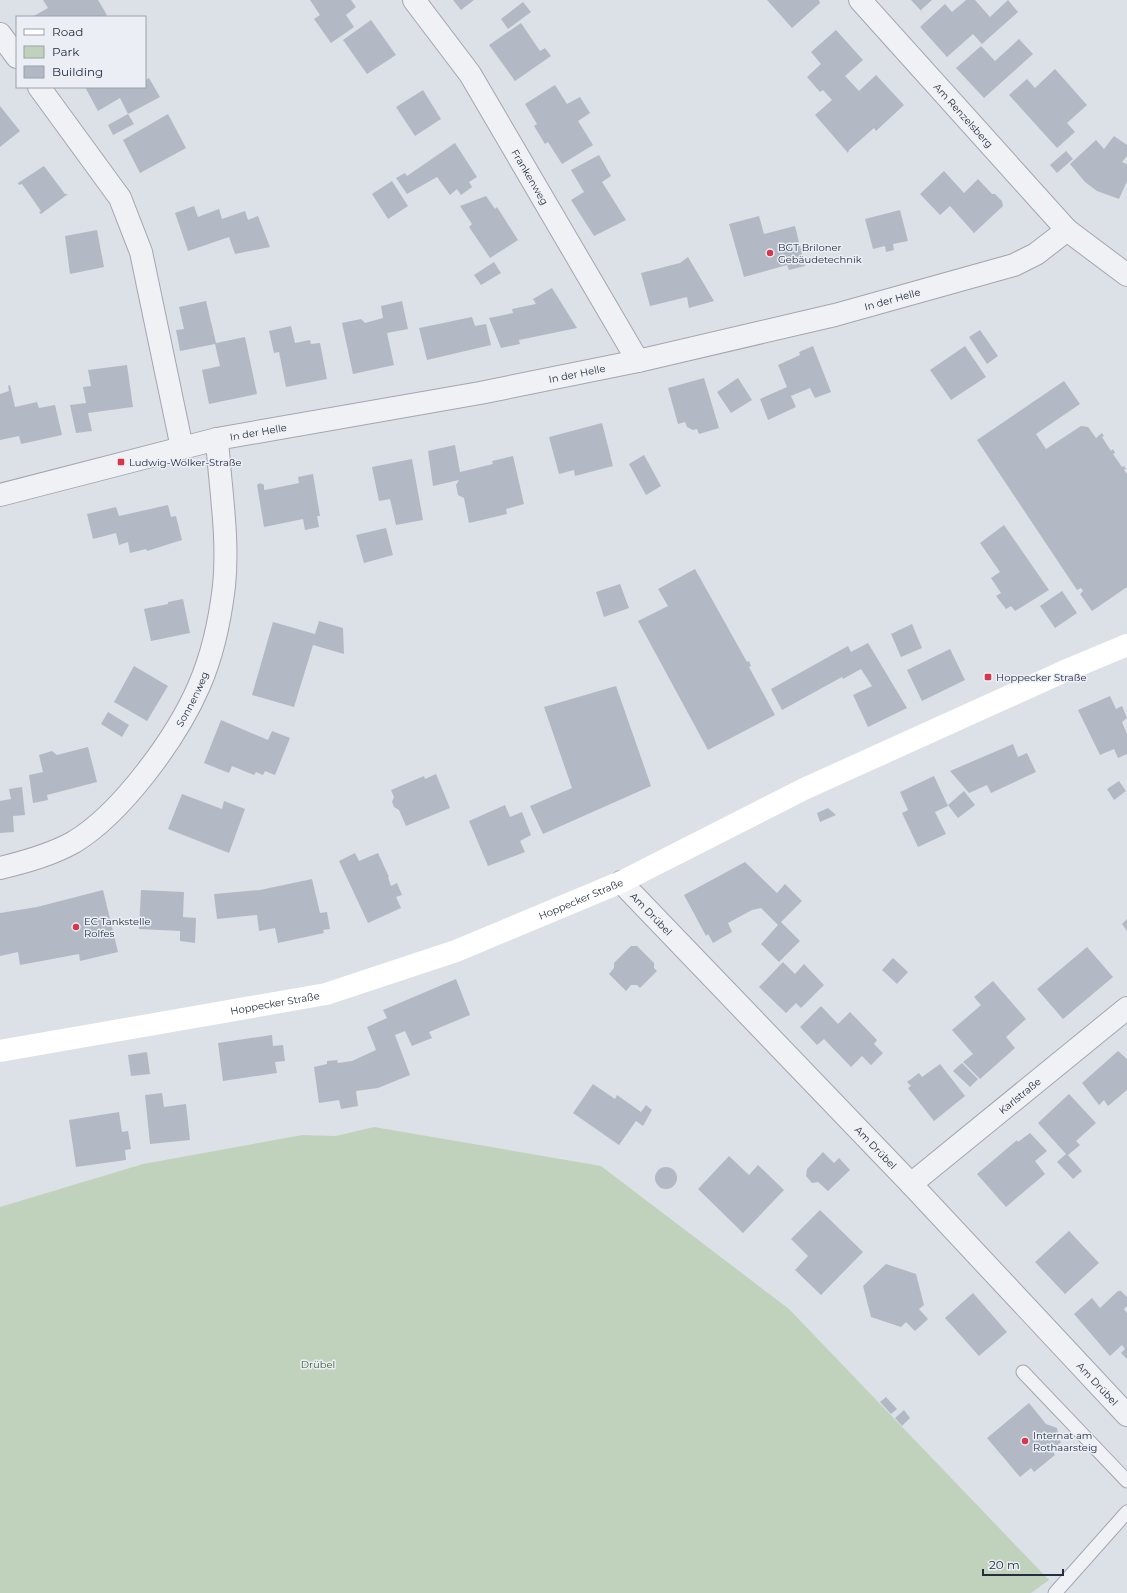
<svg xmlns="http://www.w3.org/2000/svg" width="1127" height="1593" font-family="Montserrat,sans-serif">
  <rect width="100%" height="100%" fill="#dce0e7"/>
  <!-- green -->
  <path fill="#c1d2bc" d="M374,1127l227,39 188,143 260,271 -18,13h-1031v-386l143,-43 159,-29 34,1z"/>
  <!-- building -->
  <g fill="#b3b9c4">
    <path d="M43,0h55l9,15 -4,2h-71l16,-9z"/>
    <path d="M310,0h41l5,7 -10,8 8,12 -23,16 -17,-24 6,-4z"/>
    <path d="M453,0h21l-13,10z"/>
    <path d="M767,0h52l1,3 -28,25z"/>
    <path d="M911,0h21l-11,10 2,3z"/>
    <path d="M966,0h9l15,17 18,-17 10,12 -36,32 -9,-10 -26,23 -27,-30 25,-23 7,8z"/>
    <path d="M523,2l8,10 -23,17 -7,-10z"/>
    <path d="M371,20l25,35 -29,19 -24,-34z"/>
    <path d="M521,23l19,28 5,-3 6,8 -36,25 -26,-36z"/>
    <path d="M836,30l27,30 -18,16 14,15 17,-16 28,30 -28,26 -2,-3 -25,22 -1,3 -33,-38 17,-15 -9,-10 -3,2 -13,-15 14,-13 -10,-12z"/>
    <path d="M1019,39l14,15 -49,44 -28,-30 25,-22 14,15z"/>
    <path d="M1055,69l32,36 -20,18 8,9 -18,16 -48,-53 18,-16 8,9z"/>
    <path d="M149,78l11,19 -32,17 -8,-16 -22,13 -13,-24h60v-7z"/>
    <path d="M555,85l12,19 13,-7 10,16 -12,8 15,24 -31,19 -14,-22 -3,2 -11,-18 3,-2 -12,-20z"/>
    <path d="M423,90l18,29 -26,17 -19,-29z"/>
    <path d="M0,106l20,25 -20,16z"/>
    <path d="M128,114l6,10 -21,11 -5,-10z"/>
    <path d="M168,114l18,34 -46,25 -17,-33z"/>
    <path d="M1114,136l13,9v11l-5,6 5,2v17l-8,18 -22,-8 -12,-9 -15,-18 26,-24 8,9z"/>
    <path d="M455,143l22,34 -8,5 3,5 -11,8 -4,-6 -7,6 -13,-18 -30,17 -11,-16 9,-5 2,3z"/>
    <path d="M1066,151l7,8 -16,14 -7,-8z"/>
    <path d="M599,155l12,21 -9,6 24,38 -32,16 -23,-36 13,-8 -13,-22z"/>
    <path d="M44,166l21,28h3l-27,20 -2,-2 2,-1 -19,-27 -3,1 -1,-2z"/>
    <path d="M944,171l20,22 14,-14 14,15h3l7,7 1,5 -29,27 -24,-27 -10,9 -20,-21z"/>
    <path d="M392,181l16,25 -20,13 -16,-25z"/>
    <path d="M486,196l9,13 2,-2 21,33 -28,18 -21,-31 3,-3 -12,-18z"/>
    <path d="M194,206l4,11 21,-8 3,10 23,-8 3,9 10,-4 12,31 -35,7 -6,-17 -41,14 -13,-38z"/>
    <path d="M900,210l8,31 -15,3 1,6 -8,2 -1,-6 -12,3 -8,-30z"/>
    <path d="M759,216l5,18 31,-8 10,40 -16,4 -2,-5 -43,12 -15,-53z"/>
    <path d="M97,230l7,37 -34,7 -5,-38z"/>
    <path d="M688,257l26,44 -25,7 -2,-11 -37,9 -9,-33 39,-10z"/>
    <path d="M494,262l7,11 -20,12 -7,-10z"/>
    <path d="M552,288l25,40 -58,12 1,4 -19,4 -12,-30 24,-5 -1,-4 24,-5 -3,-5z"/>
    <path d="M206,301l10,42 29,-6 12,57 -48,10 -7,-34 18,-4 -5,-22 -35,7 -4,-21 8,-1 -5,-22z"/>
    <path d="M402,301l6,28 -21,4 7,32 -41,9 -11,-51 19,-4 4,4 18,-5 -2,-12z"/>
    <path d="M472,317l3,9 11,-2 5,21 -64,15 -8,-32z"/>
    <path d="M291,326l4,17 15,-3 1,4 9,-1 7,36 -41,8 -7,-35 -5,1 -5,-22z"/>
    <path d="M980,330l18,26 -11,8 -18,-27z"/>
    <path d="M813,346l18,46 -16,6 -5,-10 -19,8 5,11 -28,13 -8,-21 27,-12 -9,-22 22,-10 -1,-3z"/>
    <path d="M965,346l21,31 -35,23 -21,-30z"/>
    <path d="M127,365l6,42 -45,6 4,18 -16,2 -6,-28 16,-2 -3,-16 8,-1 -3,-16z"/>
    <path d="M704,378l15,50 -20,6 -2,-5 -4,1 -6,-3 -2,-5 -7,2 -10,-36z"/>
    <path d="M738,378l14,22 -21,13 -14,-21z"/>
    <path d="M1064,381l16,23 -44,30 10,15 35,-23 7,1 8,11 6,-5 2,3 -2,1 9,14 2,-2 2,4 -2,1 9,13 2,-1 2,3 -2,1 3,4v113l-35,24 -12,-17 3,-3 -2,-3 -4,2 -100,-150z"/>
    <path d="M10,385l5,22 22,-5 2,6 16,-3 7,30 -41,9 -2,-8 -19,4v-46l9,-3 -1,-5z"/>
    <path d="M602,423l11,43 -38,10 -1,-6 -15,4 -10,-37z"/>
    <path d="M455,445l5,27 33,-8 -1,-3 21,-5 11,48 -18,5 1,5 -38,9 -5,-25 -6,-3 -2,-10 3,-5 -26,6 -5,-35z"/>
    <path d="M644,455l17,31 -15,9 -17,-31z"/>
    <path d="M412,459l11,61 -27,5 -6,-26 -11,2 -7,-34z"/>
    <path d="M313,474l7,42h-3l2,11 -14,3 -2,-11 -39,8 -7,-42 3,-2 4,2v5l6,-1 29,-6 -1,-6z"/>
    <path d="M168,505l3,12 5,-1 6,24 -35,11 -1,-2 -16,4 -2,-11 -9,3 -3,-12 -23,6 -6,-25 29,-7 3,9z"/>
    <path d="M1004,525l45,65 -34,21 -4,-5 -5,3 -10,-13 5,-3 -10,-15 9,-6 -20,-29z"/>
    <path d="M386,528l7,27 -29,8 -8,-28z"/>
    <path d="M695,569l52,93 2,-1 2,5 -2,1 26,48 -67,35 -70,-129 30,-15 -10,-17z"/>
    <path d="M620,584l9,24 -25,9 -8,-25z"/>
    <path d="M1062,591l15,22 -22,15 -15,-22z"/>
    <path d="M183,599l7,34 -39,8 -7,-32 24,-5v-2z"/>
    <path d="M319,621l24,7 1,26 -31,-9 -19,62 -42,-12 21,-73 42,12z"/>
    <path d="M912,624l10,24 -21,9 -10,-23z"/>
    <path d="M868,643l39,65 -39,19 -15,-32 19,-9 -11,-17 -18,10 -1,-2 -60,33 -11,-21 77,-43 3,6z"/>
    <path d="M950,649l15,31 -43,21 -15,-31z"/>
    <path d="M134,666l34,20 -21,35 -33,-19z"/>
    <path d="M616,686l35,100 -108,48 -13,-28 42,-18 -28,-81z"/>
    <path d="M1110,696l6,13 6,-3 5,12 -5,4 5,12v20l-9,4 -4,-9 -14,6 -22,-45z"/>
    <path d="M108,712l21,13 -7,12 -21,-13z"/>
    <path d="M221,720l47,20 4,-9 18,7 -15,37 -10,-4 -2,4 -7,-3 -2,3 -22,-9 -3,7 -25,-10z"/>
    <path d="M1013,744l5,13 9,-4 9,19 -45,21 -4,-8 -18,8 -19,-22z"/>
    <path d="M88,747l9,35 -50,13 1,5 -15,3 -4,-28 14,-3 -4,-17 13,-4 5,4z"/>
    <path d="M436,774l14,34 -44,18 -7,-16 -5,-3 -2,-5 2,-5 -3,-7 33,-14 1,3z"/>
    <path d="M934,776l14,30 -13,6 11,22 -28,13 -16,-34 6,-3 -8,-18z"/>
    <path d="M1119,781l7,10 -12,9 -7,-11z"/>
    <path d="M22,787l3,28 -12,1 1,16 -14,1v-32l11,-2 -2,-10z"/>
    <path d="M964,791l11,14 -17,13 -10,-13z"/>
    <path d="M182,794l40,15 2,-8 21,8 -16,44 -61,-24z"/>
    <path d="M505,805l5,12 12,-5 9,23 -11,6 5,11 -37,14 -19,-45z"/>
    <path d="M828,808l8,7 -16,7 -3,-9z"/>
    <path d="M355,853l4,8 19,-8 11,24h-1l3,9 6,-3 5,12 -6,2 5,11 -33,15 -29,-62z"/>
    <path d="M745,862l32,31 8,-9 17,17 -21,21 19,19 -21,21 -18,-18 17,-19 -17,-17 -9,2 -24,13 4,9 -19,11 -5,-9 -2,2 -22,-41z"/>
    <path d="M312,879l8,34 7,-1 3,17 -7,1 1,3 -46,10 -3,-15 -16,3 -2,-16 -40,4 -3,-25 46,-4z"/>
    <path d="M103,890l15,62 -38,9 -1,-7 -59,11 -2,-13 -18,4v-43l37,-6z"/>
    <path d="M141,890l43,2 -1,25 13,1 -1,25 -15,-2v-10l-41,-2z"/>
    <path d="M1127,919v12l-5,-7z"/>
    <path d="M631,946h6l17,17v5l3,3 -17,17 -3,-3h-6l-5,6 -17,-17 5,-6v-5z"/>
    <path d="M1087,947l26,30 -50,42 -26,-30z"/>
    <path d="M893,958l15,14 -11,12 -15,-14z"/>
    <path d="M783,962l12,12 9,-10 20,21 -23,23 -5,-5 -10,10 -27,-26z"/>
    <path d="M456,979l14,36 -41,17 3,6 -20,8 -7,-15 -10,4 15,40 -32,13 -22,3 2,15 -17,3 -2,-9 -20,3 -5,-36 13,-3v-3l10,-1 1,3 14,-2 24,-11 -9,-23 20,-9 -4,-8z"/>
    <path d="M993,981l33,38 -20,18 9,11 -35,31 -17,-17 10,-8 -21,-24 29,-25 -7,-8z"/>
    <path d="M821,1006l17,18 12,-12 27,28 -3,4 9,9 -12,12 -9,-9 -11,11 -27,-28 -7,6 -17,-18z"/>
    <path d="M272,1035l1,11 10,-1 2,16 -10,1 2,11 -54,8 -5,-38z"/>
    <path d="M1118,1051l9,8v31l-19,16 -4,-6 -5,5 -17,-22z"/>
    <path d="M147,1052l3,22 -19,2 -3,-21z"/>
    <path d="M962,1063l16,16 -8,8 -17,-16z"/>
    <path d="M940,1064l25,32 -31,25 -26,-33 3,-2 -4,-4 12,-9 3,4z"/>
    <path d="M593,1084l22,15 2,-4 24,17 5,-7 6,5 -9,16 -7,-5 -17,24 -46,-32z"/>
    <path d="M162,1093l2,14 22,-3 4,36 -40,4 -5,-49z"/>
    <path d="M1069,1094l27,29 -20,18 4,4 -12,10 14,16 -9,8 -16,-17 9,-8 -28,-31z"/>
    <path d="M119,1112l3,20 6,-1 3,18 -6,1 1,10 -50,7 -7,-47z"/>
    <path d="M1030,1133l17,18 -12,10 10,13 -39,33 -29,-33 40,-34 1,2z"/>
    <path d="M823,1152l11,11 5,-5 11,12 -22,21 -10,-9 -6,1 -6,-7 1,-7z"/>
    <path d="M729,1156l20,19 9,-10 26,25 -41,43 -45,-44z"/>
    <circle cx="666" cy="1178" r="11"/>
    <path d="M820,1210l43,42 -42,43 -26,-25 13,-14 -17,-17z"/>
    <path d="M1069,1231l30,32 -34,31 -30,-32z"/>
    <path d="M886,1264l30,10 8,31 -5,4 9,10 -13,12 -9,-9 -5,5 -30,-10 -8,-31z"/>
    <path d="M1118,1291h3l6,6v9l-3,3 3,4v46l-6,-6 4,-4 -3,-4 -12,11 -36,-42 18,-16 8,10z"/>
    <path d="M973,1293l34,39 -28,24 -34,-38z"/>
    <path d="M886,1397l11,12 -6,5 -11,-12z"/>
    <path d="M1029,1403l17,21 11,4 2,11 2,3 -9,8 3,5 -21,17 -3,-4 -11,9 -33,-39z"/>
    <path d="M904,1410l6,8 -8,8 -7,-8z"/>
  </g>
  <g fill="none" stroke-linecap="round" stroke-linejoin="round">
    <defs>
      <g id="lane">
        <path d="M1023,1372l104,109"/>
        <path d="M1055,1593l72,-81"/>
      </g>
      <g id="street">
        <path id="s1" d="M414,0l56,74 168,287"/>
        <path id="s2" d="M860,0l207,230 60,45"/>
        <path d="M0,34l17,23"/>
        <path d="M39,87l81,111 21,54 41,196"/>
        <path id="s3" d="M0,495l217,-56 263,-46 158,-32 197,-46 179,-50 22,-11 31,-24"/>
        <path id="s4" d="M0,868c25,-6 51,-13 74,-26 48,-29 103,-105 125,-156 14,-32 21,-66 25,-100 5,-48 -4,-99 -7,-147"/>
        <path id="s5" d="M621,882l290,302 216,231"/>
        <path id="s6" d="M911,1184l216,-176"/>
      </g>
    </defs>
    <!-- lane casing -->
    <use href="#lane" stroke="#a1a7b1" stroke-width="15"/>
    <!-- street casing -->
    <use href="#street" stroke="#a1a7b1" stroke-width="24"/>
    <!-- lane -->
    <use href="#lane" stroke="#eff1f5" stroke-width="13"/>
    <!-- street -->
    <use href="#street" stroke="#eff1f5" stroke-width="22"/>
    <!-- secondary -->
    <path stroke="#fff" stroke-width="22" id="s7" d="M0,1051l326,-57 130,-43 165,-69 183,-93 263,-119 60,-25"/>
  </g>
  <!-- markers -->
  <g fill="#d7364c" stroke="#ebeff5" stroke-width="1.5">
    <circle cx="770" cy="253" r="4"/>
    <rect x="117" y="458" width="8" height="8" rx="2"/>
    <rect x="984" y="673" width="8" height="8" rx="2"/>
    <circle cx="76" cy="927" r="4"/>
    <circle cx="1025" cy="1441" r="4"/>
  </g>
  <g text-anchor="middle" dominant-baseline="central" stroke-width="3" stroke-linejoin="round" paint-order="stroke">
    <!-- street labels -->
    <g font-size="10" fill="#252e3f" stroke="#ebeff5">
      <text stroke="none"><textPath href="#s2" startOffset="155">Am Renzelsberg</textPath></text>
      <text stroke="none"><textPath href="#s1" startOffset="212">Frankenweg</textPath></text>
      <text stroke="none"><textPath href="#s3" startOffset="914">In der Helle</textPath></text>
      <text stroke="none"><textPath href="#s3" startOffset="590">In der Helle</textPath></text>
      <text stroke="none"><textPath href="#s3" startOffset="266">In der Helle</textPath></text>
      <text stroke="none"><textPath href="#s4" startOffset="266">Sonnenweg</textPath></text>
      <text stroke="none"><textPath href="#s7" startOffset="603">Hoppecker Straße</textPath></text>
      <text stroke="none"><textPath href="#s5" startOffset="44">Am Drübel</textPath></text>
      <text stroke="none"><textPath href="#s7" startOffset="279">Hoppecker Straße</textPath></text>
      <text stroke="none"><textPath href="#s6" startOffset="140">Karlstraße</textPath></text>
      <text stroke="none"><textPath href="#s5" startOffset="368">Am Drübel</textPath></text>
      <text stroke="none"><textPath href="#s5" startOffset="692">Am Drübel</textPath></text>
    </g>
    <!-- poi labels -->
    <g font-size="10" fill="#252e3f" stroke="#ebeff5" text-anchor="start">
      <text x="778" y="247">BGT Briloner<tspan x="778" dy="12">Gebäudetechnik</tspan></text>
      <text x="129" y="462">Ludwig-Wolker-Straße</text>
      <text x="996" y="677">Hoppecker Straße</text>
      <text x="84" y="921">EC Tankstelle<tspan x="84" dy="12">Rolfes</tspan></text>
      <text x="1033" y="1435">Internat am<tspan x="1033" dy="12">Rothaarsteig</tspan></text>
    </g>
    <!-- park labels -->
    <g font-size="10" fill="#385b31" stroke="#ebeff5">
      <text x="318" y="1364">Drübel</text>
    </g>
  </g>
  <!-- legend -->
  <rect x="16" y="16" width="130" height="72" fill="#ebeff5" stroke="#9ca2ac"/>
  <rect x="24" y="29" width="20" height="6" fill="#ffffff" stroke="#9ca2ac"/>
  <text x="52" y="36" font-size="12" fill="#252e3f">Road</text>
  <rect x="24" y="46" width="20" height="12" fill="#c1d2bc" stroke="#9ca2ac"/>
  <text x="52" y="56" font-size="12" fill="#252e3f">Park</text>
  <rect x="24" y="66" width="20" height="12" fill="#b3b9c4" stroke="#9ca2ac"/>
  <text x="52" y="76" font-size="12" fill="#252e3f">Building</text>
  <!-- scale -->
  <path d="M983 1569v6h80v-6" fill="none" stroke="#252e3f" stroke-width="2"/>
  <text x="989" y="1569" font-size="12" fill="#252e3f" stroke="#ebeff5" stroke-width="3" paint-order="stroke">20 m</text>
</svg>
